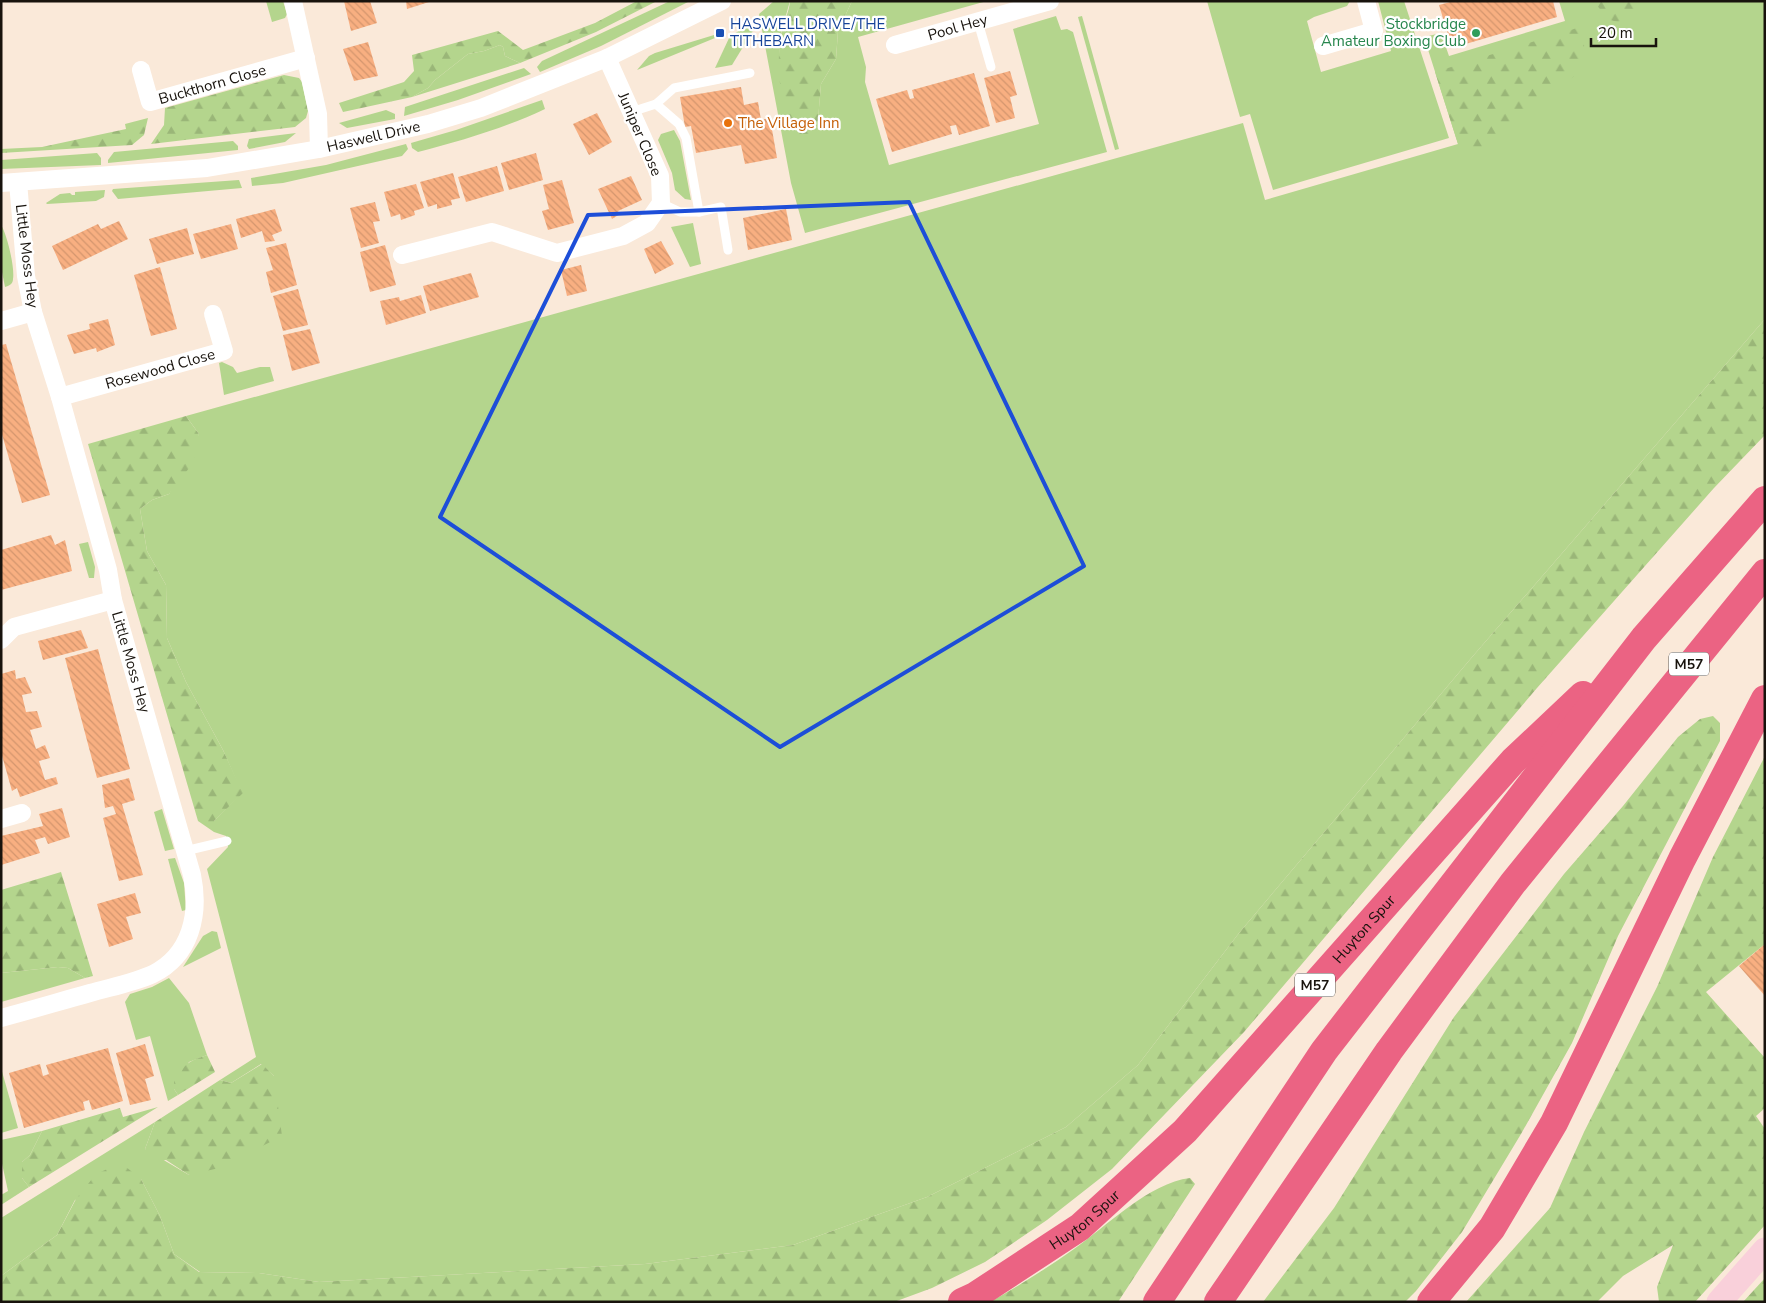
<svg xmlns="http://www.w3.org/2000/svg" width="1766" height="1303" font-family="'Nunito Sans',sans-serif">
  <defs>
    <pattern id="forest-firs" width="22" height="20" patternUnits="userSpaceOnUse" patternTransform="scale(1.25)"><rect width="22" height="20" fill="#b4d58d"/><path d="M5 1l3.5 6h-7zM16 11l3.5 6h-7z" fill="#9ab678"/></pattern>
    <pattern id="building-back-hatch" width="6" height="6" patternUnits="userSpaceOnUse" patternTransform="scale(1.25)"><rect width="6" height="6" fill="#f8af81"/><path d="M-1 5l2 2M0 0l6 6M5-1l2 2" fill="none" stroke="#d4966e"/></pattern>
  </defs>
  <rect width="100%" height="100%" fill="#fae9d9"/>
  <!-- green -->
  <g fill="#b4d58d">
    <path d="M266,1h17l4,13 -2,4 -13,4z"/>
    <path d="M670,1h20l-89,45 -61,26 -3,-5 5,-6z"/>
    <path d="M774,1h16l-9,32 -2,24 38,74 4,-47 15,-25 2,-28 14,-30h135l-129,36 8,30 -1,15 24,83 150,-41 -26,-95 43,-13 5,14 6,-1 6,3 34,120 -302,81 -14,-50 -32,-169z"/>
    <path d="M1207,1h143l-3,5 -33,11 -7,4 14,51 70,-21 -13,-50h26l45,137 -176,52 -23,-76 -10,3z"/>
    <path d="M1559,1h206v318l-292,337 -234,277 -101,132 -72,62 -139,70 -134,48 -148,19 -326,18 -60,-9 -59,-1 -26,-18 -14,-38 -19,-37 -66,21 -18,35 -56,41v-58l154,-96 -10,27 44,26 85,-99 -13,-12 -30,19 -11,-3 36,-23 -49,-188 21,-22 -2,-11 -12,-4v-11l28,-28 -19,-43 -37,-68 -19,-44 -1,-53 -19,-34 -7,-42 12,-9 17,-6 30,-60 -13,-18 1057,-293 22,77 193,-56 -34,-107 17,-4 8,23 116,-35z"/>
    <path d="M1082,16l37,133 -4,1 -37,-133z"/>
    <path d="M748,26h5l1,3 -22,36 -17,3 15,-32z"/>
    <path d="M714,35l1,3 -78,32 12,-14 6,-3z"/>
    <path d="M500,45l3,2 2,9 15,7 -108,34 16,-9 7,-8 33,-26 16,-3z"/>
    <path d="M524,68l7,6 -73,26 -54,16 1,-9z"/>
    <path d="M542,100l3,9c-40,19 -84,32 -127,43l-6,-4 -1,-5 45,-13z"/>
    <path d="M386,110l9,4v5l-48,9 -8,-5z"/>
    <path d="M674,130l6,11 11,59 -6,-1 -10,-9 -3,-17 -14,-33 3,-6z"/>
    <path d="M296,133l-11,9 -36,7 -2,-3 2,-7z"/>
    <path d="M233,141l5,5v4l-130,13v-3l6,-8z"/>
    <path d="M406,144l2,5 -6,7 -119,27 -31,3 -1,-8 75,-13z"/>
    <path d="M97,153l4,5v7l-100,4v-9z"/>
    <path d="M239,180l3,8 -124,11 -6,-8 1,-2z"/>
    <path d="M105,190l-1,7 -8,4 -49,3 -1,-1 14,-9 10,-1 2,2h3v-3z"/>
    <path d="M693,223l8,41 -11,3 -19,-40z"/>
    <path d="M1,225c6,9 14,43 12,54 0,5 -4,7 -8,8l-4,-20z"/>
    <path d="M222,362l11,5 4,6 23,-6h10l4,14 -50,14 -5,-32z"/>
    <path d="M88,542l7,25 -1,11h-5l-10,-34z"/>
    <path d="M162,809l12,40 -9,2 -11,-39z"/>
    <path d="M175,858l9,25 2,27 -4,1 -14,-52z"/>
    <path d="M212,931l5,1 4,16 -38,19 20,-31z"/>
    <path d="M58,967l10,1 17,10 -84,24v-29z"/>
    <path d="M169,978l20,25 18,52 -18,7 -15,27 4,6 -10,6 -18,-65 -14,4 -11,-38 5,-8 22,-7z"/>
    <path d="M1,1068l17,60 -17,5z"/>
    <path d="M42,1131l-12,24 -8,7v16l7,9 -28,18v-10l7,-4 -7,-32v-19z"/>
  </g>
  <!-- forest -->
  <g fill="url(#forest-firs)">
    <path d="M637,1h20l-61,31 -76,31 -15,-7 -2,-9 -3,-2 -16,6 -16,3 -33,26 -7,8 -16,9 -69,15 -4,-9 65,-21 10,-11 -2,-16 86,-24 25,19 72,-27z"/>
    <path d="M790,1h62l-14,30 -2,28 -15,25 -4,48 -13,15 -9,-3c-13,-34 -20,-73 -14,-109 2,-12 8,-22 9,-34z"/>
    <path d="M1594,1h61l-13,11 -21,11 -14,-4z"/>
    <path d="M1577,28l7,16 1,23 -99,84 -16,1 -12,-8 -23,-72z"/>
    <path d="M284,75l15,3 3,4 6,29 -2,7 -11,9 -144,17 13,-19 1,-17z"/>
    <path d="M148,118l-4,17 -12,10 -131,8v-4l41,-2 84,-18 -1,-5z"/>
    <path d="M1765,319v116l-51,53 -177,200 -293,344 -132,137 -65,51 -62,42 -53,26 -38,14h-893v-26l56,-41 19,-36 20,-25 25,-11 20,16 19,37 14,38 25,18 60,1 60,9 326,-18 148,-19 134,-48 139,-70 72,-62 101,-132 234,-277z"/>
    <path d="M186,416l13,18 -6,29 -24,31 -17,6 -12,9 7,42 19,34 1,53 19,44 37,68 20,43 -29,28v11l-16,-11 -110,-377z"/>
    <path d="M1713,716l7,7v18l-102,195 -46,107 -51,91 -59,98 -46,59 -11,11h-142l71,-94 120,-191 110,-143 59,-68 55,-69 22,-18z"/>
    <path d="M1765,756v188l-59,48 59,66v50l-9,8 9,13v96l-70,77h-36l-2,-15 16,-42 -50,31 -26,26h-131l84,-94 34,-76 73,-145 56,-130z"/>
    <path d="M61,872l32,104 -8,2 -17,-10 -10,-1 -57,6v-83z"/>
    <path d="M207,1055l8,17 -37,23 -4,-6v-10l7,-5c3,-12 15,-15 26,-19z"/>
    <path d="M262,1064l12,12 8,60 -63,32 -30,7 -23,-15 -13,2 -8,-13 10,-27 65,-42 11,3z"/>
    <path d="M158,1107l-129,80 -7,-9v-16l8,-7 12,-24 78,-23 3,9z"/>
    <path d="M1190,1178l5,6 -77,118h-128c29,-16 57,-34 84,-53 33,-23 75,-66 116,-71z"/>
    <path d="M1765,1278v24h-22z"/>
  </g>
  <!-- building -->
  <g fill="url(#building-back-hatch)">
    <path d="M344,1h26l7,22 -26,8z"/>
    <path d="M406,1h23v1l-22,7z"/>
    <path d="M1454,1h99l4,16 -105,31 -13,-43z"/>
    <path d="M368,42l10,34 -24,5 -11,-32z"/>
    <path d="M1010,71l7,24 -7,2 5,21 -19,5 -12,-45z"/>
    <path d="M974,73l16,53 -31,9 -3,-10 -6,1 2,8 -60,18 -16,-53 31,-9 3,9 4,-1 -2,-8z"/>
    <path d="M741,87l3,18 14,-3 3,18 9,-2 7,40 -32,6 -4,-19 -45,8 -5,-27 -6,1 -5,-30z"/>
    <path d="M597,113l15,29 -23,13 -16,-31z"/>
    <path d="M536,153l7,27 -34,10 -8,-27z"/>
    <path d="M497,166l7,25 -38,11 -8,-25z"/>
    <path d="M453,173l7,25 -9,2 1,5 -15,4v-5l-9,3 -8,-25z"/>
    <path d="M631,176l11,24 -24,11 2,3 -8,5 -14,-30z"/>
    <path d="M562,180l12,43 -26,7 -6,-19 7,-2 -6,-24z"/>
    <path d="M416,184l8,24 -10,3 1,4 -14,5 -1,-6 -9,3 -7,-25z"/>
    <path d="M375,202l5,19 -7,1 6,21 -18,5 -11,-40z"/>
    <path d="M275,209l7,22 -10,4 3,6 -10,1 -3,-11 -21,7 -5,-19z"/>
    <path d="M786,209l6,31 -44,10 -5,-32z"/>
    <path d="M119,221l9,18 -65,31 -11,-24 46,-22 3,5z"/>
    <path d="M231,224l7,25 -37,10 -8,-25z"/>
    <path d="M187,228l7,26 -37,10 -8,-25z"/>
    <path d="M661,241l13,23 -19,10 -11,-25z"/>
    <path d="M286,243l11,42 -26,8 -5,-21 7,-2 -7,-22z"/>
    <path d="M385,245l11,40 -26,7 -10,-40z"/>
    <path d="M581,265l6,26 -20,5 -6,-26z"/>
    <path d="M160,267l17,62 -26,7 -17,-61z"/>
    <path d="M471,273l8,24 -49,14 -7,-25z"/>
    <path d="M298,289l10,36 -25,6 -10,-35z"/>
    <path d="M421,295l5,18 -40,12 -6,-24 19,-4 1,4z"/>
    <path d="M108,319l7,26 -18,7 -1,-4 -22,6 -7,-19 23,-6 -1,-5z"/>
    <path d="M310,329l10,34 -28,8 -9,-36z"/>
    <path d="M6,344l44,151 -28,8 -21,-72v-86z"/>
    <path d="M51,535l4,10 10,-5 7,31 -71,19v-40z"/>
    <path d="M81,630l7,18 -45,12 -5,-19z"/>
    <path d="M98,649l32,120 -33,9 -32,-120z"/>
    <path d="M15,670l1,9 9,-2 7,16 -10,2 4,17 11,-1 5,16 -12,3 6,19 9,-4 5,13 -11,3 6,19 11,-3 2,7 -38,13 -3,-9 -5,3 -11,-39v-78z"/>
    <path d="M129,778l6,22 -13,4 21,71 -24,6 -16,-63 13,-4 -3,-8 -8,2 -3,-23z"/>
    <path d="M62,808l8,29 -22,7 -3,-7 -10,3 5,13 -39,12v-29l42,-10 -4,-12z"/>
    <path d="M135,893l6,20 -15,4 7,22 -24,8 -12,-43z"/>
    <path d="M1765,944v52l-26,-30z"/>
    <path d="M145,1044l9,32 -9,3 6,21 -21,5 -14,-52z"/>
    <path d="M108,1048l15,53 -31,9 -3,-10 -6,2 2,8 -61,18 -15,-55 31,-9 3,12 6,-2 -3,-9z"/>
  </g>
  <g fill="none" stroke-linecap="round" stroke-linejoin="round">
    <!-- lane -->
    <g stroke="#fff" stroke-width="9">
      <path d="M978,22l13,45"/>
      <path d="M656,104l18,-16 76,-15"/>
      <path d="M631,112l25,-8 23,20 7,14 13,74 22,-5 7,43"/>
      <path d="M661,203l19,9h19"/>
      <path d="M185,851l42,-10"/>
    </g>
    <!-- street -->
    <g stroke="#fff" stroke-width="18">
      <path d="M293,1l25,113 1,35"/>
      <path id="s1" d="M895,45l155,-44"/>
      <path d="M1323,46l51,-15 -8,-30"/>
      <path id="s2" d="M141,70l9,32 156,-44"/>
      <path id="s3" d="M1,183l206,-15 112,-19 109,-25 53,-16 126,-50 115,-57"/>
      <path d="M402,255l90,-23 65,21 66,-17 24,-13 14,-20 -1,-27 -53,-118"/>
      <path d="M1,321l32,-9"/>
      <path id="s4" d="M60,397l164,-46 -11,-37"/>
      <path d="M1,640l13,-13 99,-27"/>
      <path d="M1,819l21,-6"/>
      <path d="M1,1018c30,-8 60,-17 89,-25 21,-6 43,-10 63,-19 38,-19 47,-60 39,-99l-79,-275 -5,-30 -48,-173 -27,-85 -7,-36 -8,-94"/>
    </g>
    <!-- secondary -->
    <path stroke="#f9d0da" stroke-width="25" d="M1719,1302l46,-52"/>
    <!-- highway -->
    <g stroke="#eb6383" stroke-width="28">
      <path id="s5" d="M962,1302l13,-6 105,-69 105,-96 328,-370 70,-66"/>
      <path d="M1157,1302l167,-251 320,-413 121,-138"/>
      <path d="M1218,1302l171,-251 124,-168 252,-310"/>
      <path d="M1431,1302l61,-74 62,-105 128,-264 83,-160"/>
    </g>
  </g>
  <!-- marked area -->
  <path fill="none" stroke="#1d4ed8" stroke-width="4" stroke-linejoin="round" d="M909,202l175,364 -304,181 -340,-230 148,-302z"/>
  <!-- markers -->
  <rect fill="#1a4fb4" stroke="#fff" stroke-width="2" x="715" y="28" width="10" height="10" rx="2.5"/>
  <circle fill="#2e9e5b" stroke="#fff" stroke-width="2" cx="1476" cy="33" r="5"/>
  <circle fill="#e8710a" stroke="#fff" stroke-width="2" cx="728" cy="123" r="5"/>
  <g text-anchor="middle" dominant-baseline="central" stroke-width="4.5" stroke-linejoin="round" paint-order="stroke">
    <!-- shield labels -->
    <g fill="#fff" stroke="#5d5a56" stroke-width="1">
      <rect x="1669" y="652.5" width="40" height="23" rx="4"/>
      <rect x="1295" y="973.5" width="40" height="23" rx="4"/>
    </g>
    <g font-size="14" font-weight="bold" fill="#18130d">
      <text x="1689" y="664">M57</text>
      <text x="1315" y="985">M57</text>
    </g>
    <!-- transit labels -->
    <g font-size="15" fill="#164399" stroke="#fff" text-anchor="start">
      <text x="730" y="24">HASWELL DRIVE/THE<tspan x="730" dy="17">TITHEBARN</tspan></text>
    </g>
    <!-- leisure labels -->
    <g font-size="15" fill="#27864d" stroke="#fff" text-anchor="end">
      <text x="1466" y="24">Stockbridge<tspan x="1466" dy="17">Amateur Boxing Club</tspan></text>
    </g>
    <!-- street labels -->
    <g font-size="15" fill="#18130d" stroke="#fff">
      <text stroke="none"><textPath href="#s1" startOffset="65">Pool Hey</textPath></text>
      <text stroke="none"><textPath href="#s2" startOffset="98">Buckthorn Close</textPath></text>
      <text transform="translate(640 134) rotate(67)">Juniper Close</text>
      <text stroke="none"><textPath href="#s3" startOffset="376">Haswell Drive</textPath></text>
      <text transform="translate(27 256) rotate(83)">Little Moss Hey</text>
      <text stroke="none"><textPath href="#s4" startOffset="104">Rosewood Close</textPath></text>
      <text transform="translate(131 662) rotate(74)">Little Moss Hey</text>
      <text stroke="none"><textPath href="#s5" startOffset="552">Huyton Spur</textPath></text>
      <text stroke="none"><textPath href="#s5" startOffset="148">Huyton Spur</textPath></text>
    </g>
    <!-- food labels -->
    <g font-size="15" fill="#c56008" stroke="#fff" text-anchor="start">
      <text x="738" y="123">The Village Inn</text>
    </g>
  </g>
  <!-- border -->
  <rect width="1766" height="1303" fill="none" stroke="#18130d" stroke-width="5"/>
  <!-- scale -->
  <path d="M1591 38v8h65v-8" fill="none" stroke="#18130d" stroke-width="2.5"/>
  <text x="1598" y="38" font-size="15" fill="#18130d" stroke="#ffffff" stroke-width="4" paint-order="stroke">20 m</text>
</svg>
